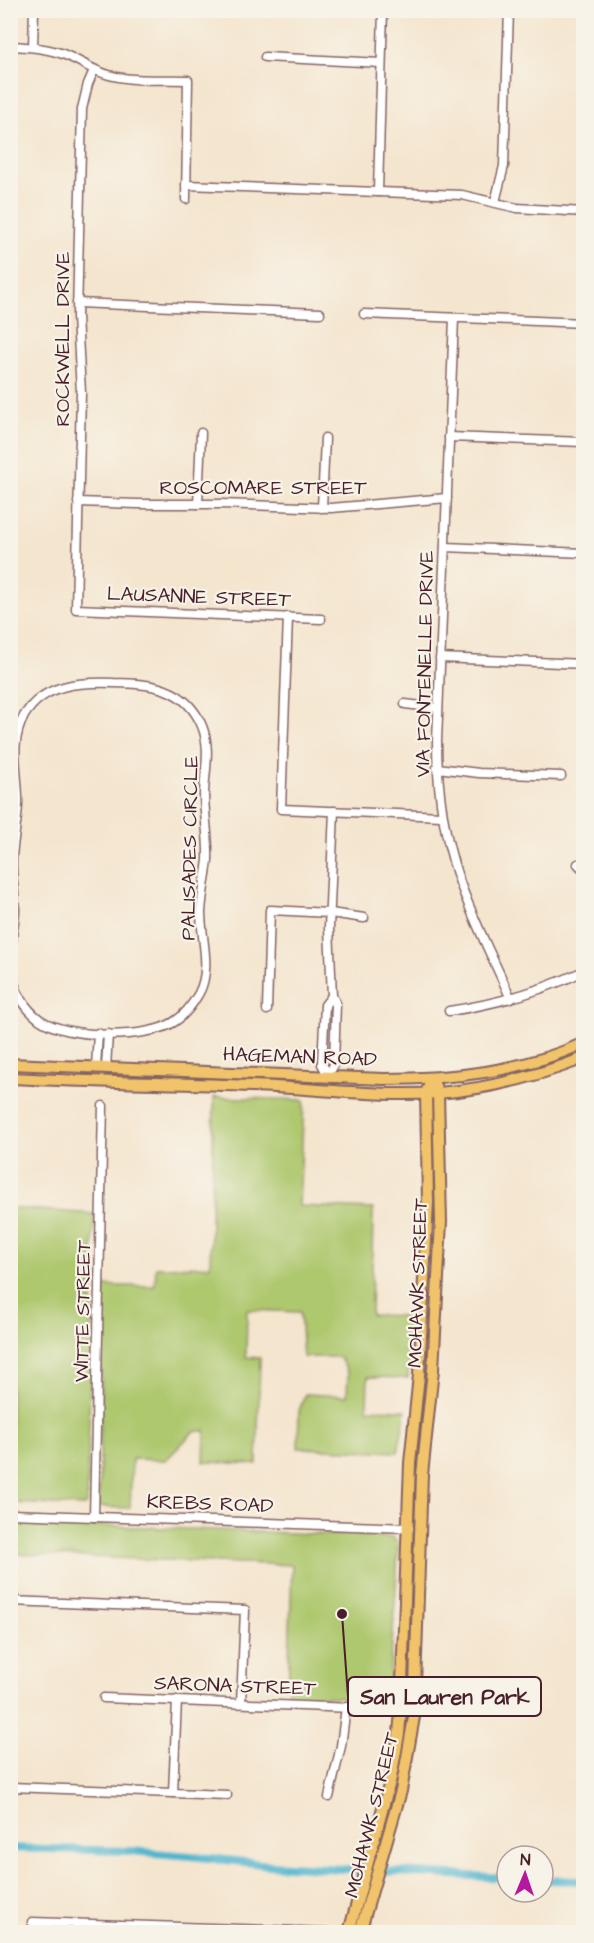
<svg xmlns="http://www.w3.org/2000/svg" width="594" height="1943" font-family="'Architects Daughter',sans-serif">
  <rect width="100%" height="100%" fill="#f7f3e8"/>
  <filter id="ink" filterUnits="userSpaceOnUse"><feTurbulence type="fractalNoise" baseFrequency=".0167" numOctaves="2"/><feDisplacementMap in="SourceGraphic" scale="12" xChannelSelector="R" yChannelSelector="G"/><feConvolveMatrix kernelMatrix="1 2 1 2 8 2 1 2 1" color-interpolation-filters="sRGB"/></filter>
  <filter id="wash" filterUnits="userSpaceOnUse"><feTurbulence type="fractalNoise" baseFrequency=".008" numOctaves="4" result="noise"/><feDisplacementMap in="SourceGraphic" scale="24" xChannelSelector="R" yChannelSelector="G"/><feGaussianBlur stdDeviation="1.35" result="paint"/><feColorMatrix in="noise" values="0 0 0 0 0 0 0 0 0 0 0 0 0 0 0 0 0 1.4 0 .05"/><feComposite in="paint" operator="in"/></filter>
  <g filter="url(#wash)">
    <rect width="100%" height="100%" fill="#f4e5ce"/>
    <!-- green -->
    <g fill="#aec86e" stroke="#7c744c" stroke-width="1.5">
      <path d="M214,1097l90,3 -5,106 74,3 -2,106 40,1 -3,62 -40,-1 -1,32 39,1 -8,42 -100,-4 1,-37 6,-17 42,2 1,-23 -9,-16h-36l-3,-45 -53,-2 -1,47 14,1 -3,106 -53,-2 1,-31h-11l-28,29 -34,-1 -2,49 -31,-1 4,-221h52l1,-19 54,-1z"/>
      <path d="M11,1208l83,6 -7,289 -3,3 -73,-3z"/>
      <path d="M11,1522l381,15 6,7c-1,50 -7,99 -9,149l-5,6 -96,-4 4,-130 -281,-11z"/>
    </g>
    <g fill="none" stroke-linecap="round" stroke-linejoin="round">
      <!-- canal -->
      <g stroke="#51b6cf" stroke-width="8">
        <path d="M10,1848l120,3 61,5 80,9 236,13"/>
        <path d="M543,1880l41,1"/>
      </g>
    </g>
  </g>
  <g filter="url(#ink)">
    <g fill="none" stroke-linecap="round" stroke-linejoin="round">
      <defs>
        <g id="minor">
          <path d="M10,46c21,1 41,2 60,11 13,6 24,14 39,18 25,7 54,4 79,5l-2,119"/>
          <path d="M33,47l1,-37"/>
          <path d="M265,57l116,6"/>
          <path d="M94,70l-6,14 -6,25 -5,207 4,77 -5,216 245,10"/>
          <path d="M186,185l276,10 55,13 67,4"/>
          <path d="M378,192l5,-182"/>
          <path d="M495,202l9,-36 5,-156"/>
          <path d="M77,303l243,10"/>
          <path d="M364,314l220,9"/>
          <path d="M454,318l-17,423c0,46 6,91 21,136 14,41 35,81 53,122"/>
          <path d="M449,437l135,5"/>
          <path d="M78,502l59,2h84l110,4 116,-10"/>
          <path d="M198,504l3,-71"/>
          <path d="M322,508l3,-70"/>
          <path d="M445,547l139,6"/>
          <path d="M288,617l-7,192 161,7"/>
          <path d="M440,658l144,6"/>
          <path d="M405,704l33,4"/>
          <path d="M437,768l42,5 82,3"/>
          <path d="M578,864l6,6"/>
          <path d="M10,959c1,-16 4,-32 5,-48 0,-18 -4,-35 -3,-53 1,-18 5,-35 6,-53 1,-31 -10,-60 6,-89 20,-33 56,-34 90,-33 36,0 72,4 88,43 9,22 3,44 2,67 0,22 5,44 4,67 -2,17 -6,35 -7,52 0,27 11,56 -2,81 -6,11 -14,22 -25,29 -28,18 -108,17 -135,-3 -16,-12 -24,-29 -29,-48"/>
          <path d="M267,1010l3,-100 60,3 34,5"/>
          <path d="M449,1011c47,-7 92,-20 135,-40"/>
          <path d="M96,1068l2,-35"/>
          <path d="M106,1068l2,-34"/>
          <path d="M328,1075l6,-10 2,-62 -4,-7 -3,-68 5,-117"/>
          <path d="M328,1075l-6,-11 3,-59 7,-9"/>
          <path d="M10,1514l399,14"/>
          <path d="M94,1517l9,-411"/>
          <path d="M10,1601l235,9 -4,93"/>
          <path d="M104,1698l297,12"/>
          <path d="M10,1787l217,8"/>
          <path d="M173,1793l4,-93"/>
          <path d="M329,1797l12,-51 5,-39"/>
          <path d="M32,1922l295,10"/>
        </g>
        <g id="major">
          <path d="M10,1064l374,15c67,0 138,-7 200,-36"/>
          <path d="M10,1078c81,4 161,5 242,8 61,2 124,11 186,7 49,-4 100,-17 146,-35"/>
          <path d="M349,1932l42,-154 8,-44 2,-24 9,-247 9,-88 9,-173 -2,-109 6,-14"/>
          <path d="M360,1932l41,-141 13,-74 8,-242 11,-105 8,-148 -3,-129 -6,-14"/>
        </g>
      </defs>
      <!-- minor casing -->
      <use href="#minor" stroke="#866464" stroke-width="11"/>
      <!-- major casing -->
      <use href="#major" stroke="#866464" stroke-width="14"/>
      <!-- minor -->
      <use href="#minor" stroke="#fff" stroke-width="8"/>
      <!-- major -->
      <use href="#major" stroke="#f1c36a" stroke-width="10"/>
    </g>
  </g>
  <g text-anchor="middle" dominant-baseline="central" stroke-width="4.5" stroke-linejoin="round" paint-order="stroke">
    <!-- street labels -->
    <g font-size="20" fill="#4a1f2b" stroke="#f7f3e8">
      <text transform="translate(63 339) rotate(-90)">ROCKWELL DRIVE</text>
      <text x="263" y="488">ROSCOMARE STREET</text>
      <text transform="translate(199 597) rotate(2)">LAUSANNE STREET</text>
      <text transform="translate(425 664) rotate(-89)">VIA FONTENELLE DRIVE</text>
      <text transform="translate(190 848) rotate(-89)">PALISADES CIRCLE</text>
      <text transform="translate(300 1057) rotate(2)">HAGEMAN ROAD</text>
      <text transform="translate(418 1283) rotate(-88)">MOHAWK STREET</text>
      <text transform="translate(83 1311) rotate(-89)">WITTE STREET</text>
      <text transform="translate(210 1504) rotate(2)">KREBS ROAD</text>
      <text transform="translate(235 1686) rotate(2)">SARONA STREET</text>
      <text transform="translate(372 1815) rotate(-76)">MOHAWK STREET</text>
    </g>
  </g>
  <!-- callouts -->
  <path fill="none" stroke="#4a1f2b" stroke-width="2" d="M342 1614L348 1697"/>
  <circle fill="#4a1f2b" stroke="#f7f3e8" stroke-width="2" cx="342" cy="1614" r="6"/>
  <rect fill="#f7f3e8" stroke="#4a1f2b" stroke-width="2" x="348" y="1677" width="193" height="39" rx="6"/>
  <g font-size="21" text-anchor="middle" font-weight="bold" fill="#4a1f2b">
    <text x="445" y="1704">San Lauren Park</text>
  </g>
  <!-- margin -->
  <rect width="594" height="1943" fill="none" stroke="#f7f3e8" stroke-width="36"/>
  <!-- north arrow -->
  <g transform="translate(525 1874) rotate(2)"><circle r="28" fill="#f7f3e8" stroke="#b29e9c" stroke-width="1.5"/>
  <path d="M0-4.5L10 22L0 15L-10 22Z" fill="#b5179e"/>
  <text y="-9" font-size="16" font-weight="bold" text-anchor="middle" fill="#4a1f2b">N</text>
  </g>
</svg>
